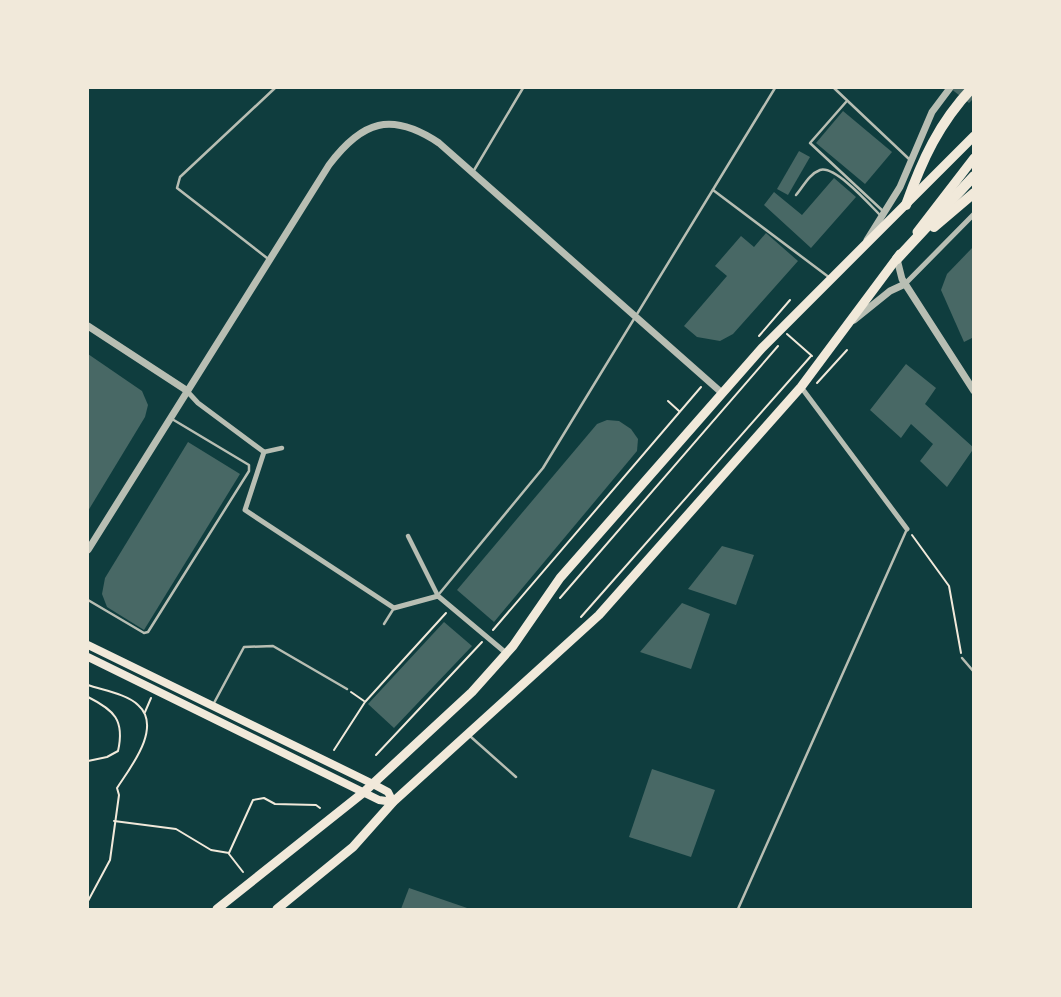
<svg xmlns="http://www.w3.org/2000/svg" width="1061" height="997" font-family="Inter,sans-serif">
  <rect width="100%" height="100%" fill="#0f3d3e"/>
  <!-- building -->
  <g fill="#486865">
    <path d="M950,88h24v10l-5,5z"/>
    <path d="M843,111l49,41 -27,32 -49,-41z"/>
    <path d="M799,151l11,6 -22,38 -11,-6z"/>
    <path d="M834,178l22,19 -45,51 -47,-43 10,-13 28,23z"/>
    <path d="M766,233l32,28 -65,73 -13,7 -23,-4 -13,-11 43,-50 -12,-10 26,-30 13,11z"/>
    <path d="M974,246v91l-10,5 -23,-52 6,-16z"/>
    <path d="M88,354l54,37 6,14 -3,12 -57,94z"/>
    <path d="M906,364l30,24 -11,16 49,44 -27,39 -27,-26 13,-17 -22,-20 -10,14 -31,-28z"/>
    <path d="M607,420l12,1 12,8 7,10 -1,12 -143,171 -37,-32 140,-166z"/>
    <path d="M188,442l52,32 -96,156 -37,-23 -5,-13 3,-16z"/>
    <path d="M722,546l32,9 -18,50 -48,-16z"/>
    <path d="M682,603l28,11 -19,55 -51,-17z"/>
    <path d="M444,622l28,24 -78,82 -26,-24z"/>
    <path d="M652,769l63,21 -24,67 -62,-20z"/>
    <path d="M409,888l61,21h-69z"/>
  </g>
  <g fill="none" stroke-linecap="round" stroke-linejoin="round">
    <!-- path -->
    <g stroke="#f1e9da" stroke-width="2">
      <path d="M787,334l25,22"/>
      <path d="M759,336l31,-36"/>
      <path d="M817,383l30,-33"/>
      <path d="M668,401l11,10"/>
      <path d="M912,535l37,51 12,67"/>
      <path d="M560,598l218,-252"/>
      <path d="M581,617l230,-261"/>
      <path d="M493,630l208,-243"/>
      <path d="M88,685c14,5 39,9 50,20 25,22 -8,63 -21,83l2,7 -9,65 -22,41"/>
      <path d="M351,692l13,9"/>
      <path d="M88,697c26,13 37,23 30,54l-11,6 -19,4"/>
      <path d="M145,712l6,-14"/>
      <path d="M334,750l31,-48 81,-89"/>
      <path d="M376,755l106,-113"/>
      <path d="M114,821l62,8 35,21 18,3 24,-53 11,-2 11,6 41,1 4,3"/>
      <path d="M229,854l14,18"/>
    </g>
    <!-- service -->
    <g stroke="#b8beb3" stroke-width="2.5">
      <path d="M834,88l75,71"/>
      <path d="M846,102l-36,41 74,69"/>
      <path d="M473,172l50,-84"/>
      <path d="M713,190l117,88"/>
      <path d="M796,195c7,-8 13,-21 24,-25 15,-5 50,35 61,46"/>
      <path d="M267,258l-90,-70 3,-11 95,-89"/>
      <path d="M439,594l104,-126 232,-380"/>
      <path d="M88,600l56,33 4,-1 101,-161v-6l-77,-46"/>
      <path d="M384,624l10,-16"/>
      <path d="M962,658l12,14"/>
      <path d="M214,703l30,-56 29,-1 74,43"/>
      <path d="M471,737l45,40"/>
      <path d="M738,909l169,-380"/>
    </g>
    <!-- pedestrian -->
    <g stroke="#b8beb3" stroke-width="4.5">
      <path d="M264,452l18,-4"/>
      <path d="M408,536l30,60"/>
    </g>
    <!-- minor -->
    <g stroke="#b8beb3" stroke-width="5">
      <path d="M905,284l69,-70"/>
      <path d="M801,387l106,142"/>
      <path d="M186,390l12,13 66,49 -19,58 149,98 44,-12 68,57"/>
    </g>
    <!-- tertiary -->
    <g stroke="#b8beb3" stroke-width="7">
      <path d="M867,240l33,-53 32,-75 18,-24"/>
      <path d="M897,259l5,20 72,112"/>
      <path d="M854,320l36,-29 15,-7"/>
      <path d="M88,326l98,64"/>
      <path d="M88,550l241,-385c33,-44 62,-54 110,-22l283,250"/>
    </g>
    <!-- secondary -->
    <g stroke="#f1e9da" stroke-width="8">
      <path d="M88,645l285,139 15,8 5,10"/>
      <path d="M88,657l291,143 14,2"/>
    </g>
    <!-- trunk -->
    <g stroke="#f1e9da" stroke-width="9">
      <path d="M917,232l57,-74"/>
      <path d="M217,909l147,-117 108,-100 41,-46 47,-68 202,-230 212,-212"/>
      <path d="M277,909l76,-62 40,-45 206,-187 202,-228 99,-133"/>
    </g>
    <!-- motorway -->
    <g stroke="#f1e9da" stroke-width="10">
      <path d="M906,205c16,-45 33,-82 66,-117"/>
      <path d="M934,227l40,-34"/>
      <path d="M897,259l77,-83"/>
    </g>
  </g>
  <!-- border -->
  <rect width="1061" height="997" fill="none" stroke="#f1e9da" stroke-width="178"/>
</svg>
